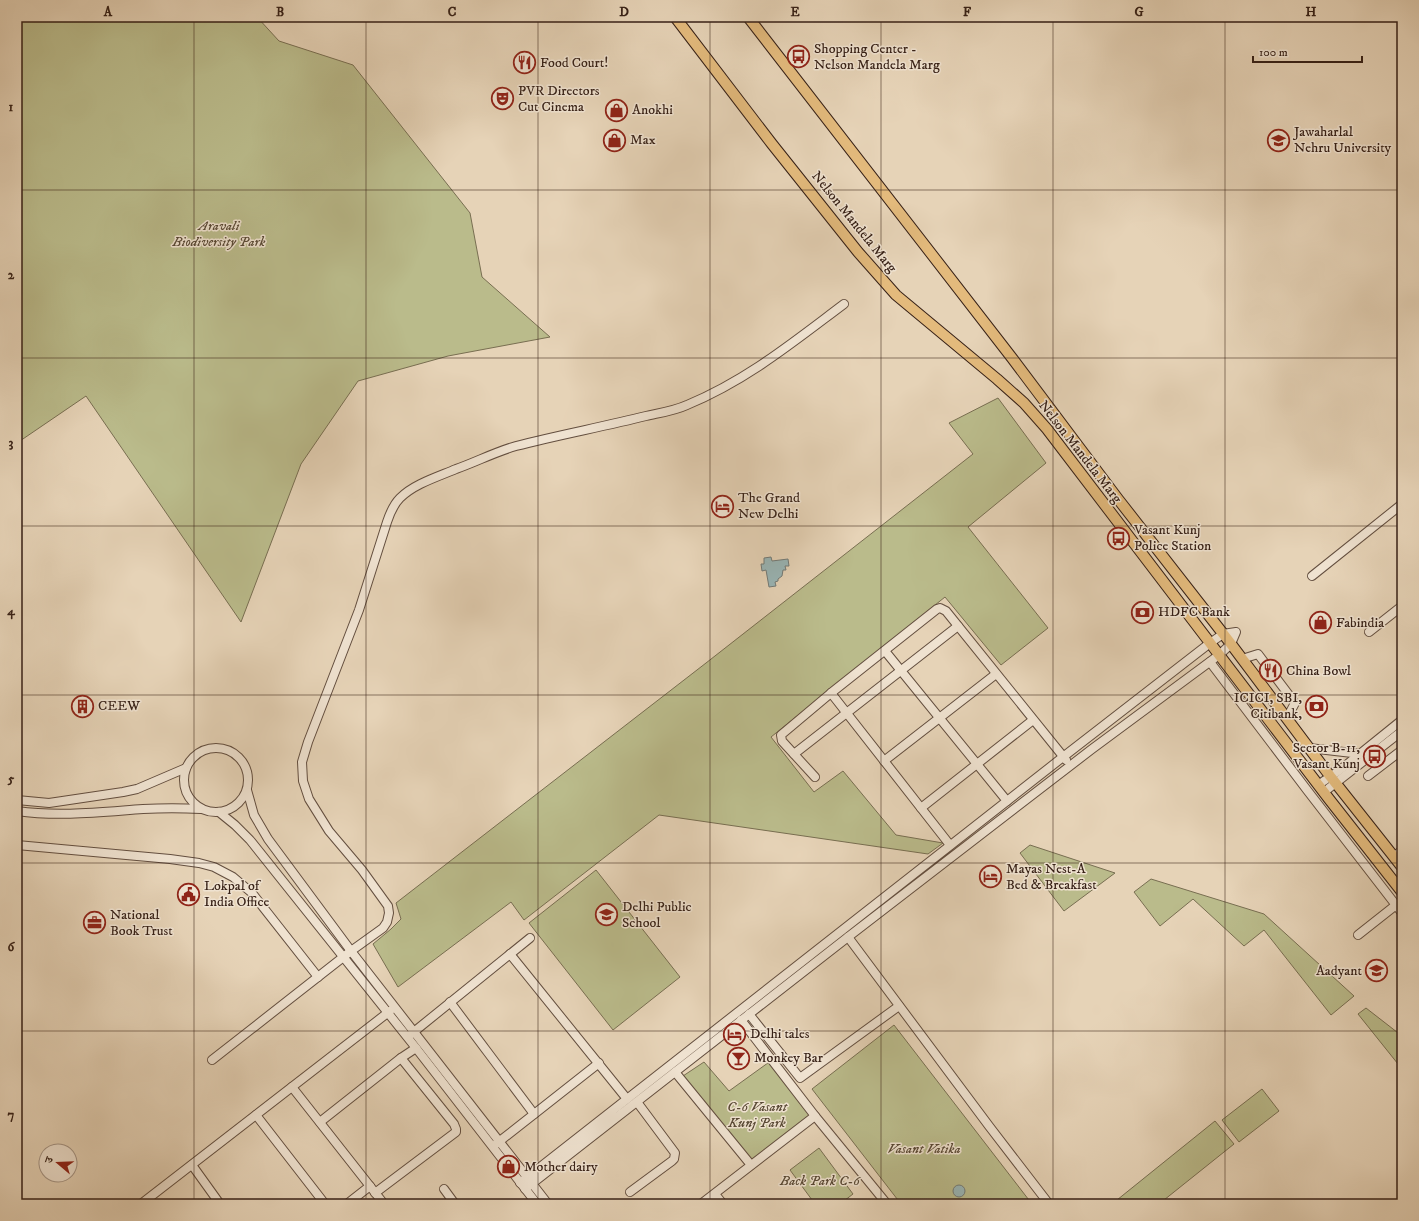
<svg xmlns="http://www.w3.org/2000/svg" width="1419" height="1221" font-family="'IM FELL DW Pica','Noto Serif Devanagari',serif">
  <rect width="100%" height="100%" fill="#e6d3b7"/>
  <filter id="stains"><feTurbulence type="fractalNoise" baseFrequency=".005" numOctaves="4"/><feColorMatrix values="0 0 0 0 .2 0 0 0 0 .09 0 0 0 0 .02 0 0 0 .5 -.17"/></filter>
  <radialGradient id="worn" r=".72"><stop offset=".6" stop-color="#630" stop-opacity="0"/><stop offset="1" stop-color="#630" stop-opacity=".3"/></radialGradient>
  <!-- green -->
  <g fill="#babb8b" stroke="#786e51">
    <path d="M17,17h240l22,24 74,24 117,148 12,64 68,60 -102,19 -90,25 -57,83 -60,158 -155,-226 -69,47z"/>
    <path d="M998,398l48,65 -78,64 80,101 -47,37 -56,-68 -174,140 43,55 29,-21 53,64 47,8 -15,11 -269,-39 -135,105 -13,-18 -113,85 -25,-43 18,-15 10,-10 -5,-16 310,-240 267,-209 -24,-31z"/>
    <path d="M1030,845l85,28 -51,38 -44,-58z"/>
    <path d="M596,870l84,107 -67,53 -84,-107z"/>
    <path d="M1151,879l113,35 90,82 -23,19 -67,-85 -20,16 -51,-47 -33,27 -26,-34z"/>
    <path d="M1366,1008l36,28v33l-44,-55z"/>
    <path d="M894,1025l138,179h-131l-89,-115z"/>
    <path d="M772,1060l41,53 -62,52 -71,-87 24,-16 25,29z"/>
    <path d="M1262,1089l17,22 -40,31 -17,-22z"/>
    <path d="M1215,1121l19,23 -75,60h-47z"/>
    <path d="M819,1148l34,46 -13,10h-25l-25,-34z"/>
  </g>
  <!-- water -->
  <g fill="#99b6b7" stroke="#727a77">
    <path d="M771,557l1,4 16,-2 1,7h-4l1,4h-3l-1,6 -4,3v2l-3,1 1,4 -7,1 -3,-17 -4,1 -1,-7h3v-6z"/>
    <circle cx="959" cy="1191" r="6"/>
  </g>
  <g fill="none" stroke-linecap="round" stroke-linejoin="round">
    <defs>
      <g id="minor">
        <path d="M1312,576l90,-72"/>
        <path d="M1369,632l33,-26"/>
        <path d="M885,651l122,150"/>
        <path d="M1242,659l16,-5 37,49 -8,15"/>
        <path d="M1210,662l97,128 95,123"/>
        <path d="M831,693l119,152"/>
        <circle cx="216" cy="780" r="32"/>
        <path d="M1309,748l52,6"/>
        <path d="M794,754l164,-128"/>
        <path d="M884,761l112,-87"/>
        <path d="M1368,776l34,-26"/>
        <path d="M815,777l-33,-36 -1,-6 50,-42 106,-84 3,-1 6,3 120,149"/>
        <path d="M1318,785l22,-15 62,-50"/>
        <path d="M247,790l7,25 14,24 83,112 197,253"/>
        <path d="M1324,792l78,-61"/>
        <path d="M17,800l32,3 74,-11 14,-3 49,-21"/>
        <path d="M921,808l112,-88"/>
        <path d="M17,811c42,6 84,1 126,-2 19,-1 39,-1 58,0"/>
        <path d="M219,812l16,13 15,15 166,208 121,156"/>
        <path d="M17,845l153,14 29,4 15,4 19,10 19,16 66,84"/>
        <path d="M1394,857l8,-7"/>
        <path d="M1358,935l38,-30"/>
        <path d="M848,937l141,189 60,78"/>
        <path d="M510,954l117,145"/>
        <path d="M450,1002l84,112"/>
        <path d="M749,1014l51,64 99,-72"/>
        <path d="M741,1020l74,96 72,88"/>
        <path d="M410,1035l120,-97"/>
        <path d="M212,1060l139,-109 32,-23 4,-6 2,-9 -1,-7 -26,-36 -33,-39 -20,-32 -6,-18 -1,-19 6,-20 51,-132 28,-88c3,-9 6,-17 13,-24 14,-14 37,-21 56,-29 20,-7 39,-17 60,-23 42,-11 86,-19 130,-30 13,-3 28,-5 41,-11 60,-25 105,-62 157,-101"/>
        <path d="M675,1072l76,93"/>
        <path d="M292,1087l92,117"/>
        <path d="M256,1115l69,89"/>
        <path d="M320,1122l81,-64 15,-10"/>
        <path d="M496,1144l103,-81"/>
        <path d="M192,1165l28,39"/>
        <path d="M520,1183l543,-426 147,-114 13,-9 13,-2 -5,12 -12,11 -127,94 -244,188 -323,252"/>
        <path d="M444,1189l11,15"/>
        <path d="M630,1192l42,-31 2,-2 1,-6 -38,-51"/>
        <path d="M375,1193l81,-61v-3l-2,-5 -53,-66"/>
        <path d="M715,1194l8,10"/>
        <path d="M141,1204l249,-193"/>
        <path d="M347,1204l23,-18"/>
        <path d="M701,1204l114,-88"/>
      </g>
      <g id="major">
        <path d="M675,17l97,127 86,108 38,43 101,84 27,24 23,26 282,370 73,93"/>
        <path d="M748,17l264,341 106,141 110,141 102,136 72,91"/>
      </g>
    </defs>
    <!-- minor casing -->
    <use href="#minor" stroke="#634e3f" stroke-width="10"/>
    <!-- major casing -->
    <use href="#major" stroke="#372117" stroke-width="12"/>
    <!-- minor -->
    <use href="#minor" stroke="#efe2d0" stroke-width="8"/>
    <!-- major -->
    <use href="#major" stroke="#e3ba7c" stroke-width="10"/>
  </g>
  <!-- grid -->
  <path fill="none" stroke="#372117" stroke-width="1" stroke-opacity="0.55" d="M194,17v1187M366,17v1187M538,17v1187M710,17v1187M881,17v1187M1053,17v1187M1225,17v1187M17,190h1385M17,358h1385M17,526h1385M17,695h1385M17,863h1385M17,1031h1385"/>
  <!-- icons -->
  <defs>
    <symbol id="bus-ring" viewBox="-11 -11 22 22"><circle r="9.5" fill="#efe2d0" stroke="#8f2418" stroke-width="1.5"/><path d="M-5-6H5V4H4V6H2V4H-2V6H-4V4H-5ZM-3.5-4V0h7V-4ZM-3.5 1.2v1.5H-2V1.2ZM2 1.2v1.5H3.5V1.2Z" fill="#8f2418"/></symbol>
    <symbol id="restaurant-ring" viewBox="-11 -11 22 22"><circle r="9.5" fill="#efe2d0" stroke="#8f2418" stroke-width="1.5"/><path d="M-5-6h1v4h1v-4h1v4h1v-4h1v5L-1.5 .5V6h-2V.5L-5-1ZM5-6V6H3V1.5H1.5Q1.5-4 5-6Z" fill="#8f2418"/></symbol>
    <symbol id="theatre-ring" viewBox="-11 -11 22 22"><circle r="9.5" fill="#efe2d0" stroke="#8f2418" stroke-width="1.5"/><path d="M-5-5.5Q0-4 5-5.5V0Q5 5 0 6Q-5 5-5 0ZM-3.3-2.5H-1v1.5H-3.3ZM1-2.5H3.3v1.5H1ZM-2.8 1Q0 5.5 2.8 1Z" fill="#8f2418"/></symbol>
    <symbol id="shop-ring" viewBox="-11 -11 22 22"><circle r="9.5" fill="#efe2d0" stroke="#8f2418" stroke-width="1.5"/><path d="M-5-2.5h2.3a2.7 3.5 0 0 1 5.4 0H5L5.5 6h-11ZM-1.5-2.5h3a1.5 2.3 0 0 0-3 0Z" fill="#8f2418"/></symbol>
    <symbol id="university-ring" viewBox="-11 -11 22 22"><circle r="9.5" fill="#efe2d0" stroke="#8f2418" stroke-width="1.5"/><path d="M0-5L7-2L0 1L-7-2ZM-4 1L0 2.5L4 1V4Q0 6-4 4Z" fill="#8f2418"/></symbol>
    <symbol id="hotel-ring" viewBox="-11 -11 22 22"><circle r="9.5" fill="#efe2d0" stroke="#8f2418" stroke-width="1.5"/><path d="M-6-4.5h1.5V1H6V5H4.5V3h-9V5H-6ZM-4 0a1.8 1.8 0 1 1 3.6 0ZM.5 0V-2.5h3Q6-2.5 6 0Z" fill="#8f2418"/></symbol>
    <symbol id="bank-ring" viewBox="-11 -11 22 22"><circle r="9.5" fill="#efe2d0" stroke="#8f2418" stroke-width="1.5"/><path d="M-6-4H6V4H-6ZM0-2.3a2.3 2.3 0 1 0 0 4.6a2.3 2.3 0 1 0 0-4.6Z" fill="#8f2418"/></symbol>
    <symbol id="building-ring" viewBox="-11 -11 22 22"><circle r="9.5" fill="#efe2d0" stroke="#8f2418" stroke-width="1.5"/><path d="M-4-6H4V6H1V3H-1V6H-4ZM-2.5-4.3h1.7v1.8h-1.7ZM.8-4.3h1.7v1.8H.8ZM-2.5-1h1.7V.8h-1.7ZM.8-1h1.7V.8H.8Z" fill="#8f2418"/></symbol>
    <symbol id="civic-ring" viewBox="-11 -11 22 22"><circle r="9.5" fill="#efe2d0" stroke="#8f2418" stroke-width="1.5"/><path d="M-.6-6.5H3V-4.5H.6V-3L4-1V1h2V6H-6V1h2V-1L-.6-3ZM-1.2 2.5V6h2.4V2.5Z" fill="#8f2418"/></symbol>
    <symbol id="school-ring" viewBox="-11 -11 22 22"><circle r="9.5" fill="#efe2d0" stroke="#8f2418" stroke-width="1.5"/><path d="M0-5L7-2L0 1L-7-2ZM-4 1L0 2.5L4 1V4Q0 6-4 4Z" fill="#8f2418"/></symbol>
    <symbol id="office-ring" viewBox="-11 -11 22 22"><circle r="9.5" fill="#efe2d0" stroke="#8f2418" stroke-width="1.5"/><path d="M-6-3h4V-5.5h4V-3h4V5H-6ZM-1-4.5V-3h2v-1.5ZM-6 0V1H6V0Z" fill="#8f2418"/></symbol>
    <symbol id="bar-ring" viewBox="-11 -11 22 22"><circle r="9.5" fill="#efe2d0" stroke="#8f2418" stroke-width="1.5"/><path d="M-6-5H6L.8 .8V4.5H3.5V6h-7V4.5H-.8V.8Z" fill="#8f2418"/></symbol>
  </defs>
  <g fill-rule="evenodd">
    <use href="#bus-ring" x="786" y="44" width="25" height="25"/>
    <use href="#restaurant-ring" x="512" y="50" width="25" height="25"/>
    <use href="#theatre-ring" x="490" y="86" width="25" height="25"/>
    <use href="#shop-ring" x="604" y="98" width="25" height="25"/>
    <use href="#shop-ring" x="602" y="128" width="25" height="25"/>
    <use href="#university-ring" x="1266" y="128" width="25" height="25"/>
    <use href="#hotel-ring" x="710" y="494" width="25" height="25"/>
    <use href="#bus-ring" x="1106" y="526" width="25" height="25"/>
    <use href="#bank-ring" x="1130" y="600" width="25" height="25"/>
    <use href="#shop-ring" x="1308" y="610" width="25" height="25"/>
    <use href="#restaurant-ring" x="1258" y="658" width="25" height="25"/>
    <use href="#building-ring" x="70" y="694" width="25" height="25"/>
    <use href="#bank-ring" x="1304" y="694" width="25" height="25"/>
    <use href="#bus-ring" x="1362" y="744" width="25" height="25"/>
    <use href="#hotel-ring" x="978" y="864" width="25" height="25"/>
    <use href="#civic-ring" x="176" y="882" width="25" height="25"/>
    <use href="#school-ring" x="594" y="902" width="25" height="25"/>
    <use href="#office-ring" x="82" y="910" width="25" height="25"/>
    <use href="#school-ring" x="1364" y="958" width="25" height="25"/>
    <use href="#hotel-ring" x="722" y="1022" width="25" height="25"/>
    <use href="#bar-ring" x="726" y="1046" width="25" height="25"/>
    <use href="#shop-ring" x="496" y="1154" width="25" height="25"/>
  </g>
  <g text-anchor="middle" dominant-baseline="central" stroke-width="3" stroke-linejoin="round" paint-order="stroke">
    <!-- poi labels -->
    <g font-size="14" fill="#372117" stroke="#efe2d0" text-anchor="start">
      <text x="814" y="49">Shopping Center -<tspan x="814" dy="16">Nelson Mandela Marg</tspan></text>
      <text x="540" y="63">Food Court!</text>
      <text x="518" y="91">PVR Directors<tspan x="518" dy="16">Cut Cinema</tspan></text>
      <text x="632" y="110">Anokhi</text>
      <text x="1294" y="132">Jawaharlal<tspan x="1294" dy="16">Nehru University</tspan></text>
      <text x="630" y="140">Max</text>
      <text x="738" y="498">The Grand<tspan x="738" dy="16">New Delhi</tspan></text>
      <text x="1134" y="530">Vasant Kunj<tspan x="1134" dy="16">Police Station</tspan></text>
      <text x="1158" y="612">HDFC Bank</text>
      <text x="1336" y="623">Fabindia</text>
      <text x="1286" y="671">China Bowl</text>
      <text x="1302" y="698" text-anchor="end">ICICI, SBI,<tspan x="1302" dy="16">Citibank,</tspan></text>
      <text x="98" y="706">CEEW</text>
      <text x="1360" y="748" text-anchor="end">Sector B-11,<tspan x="1360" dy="16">Vasant Kunj</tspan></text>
      <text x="1006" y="869">Mayas Nest-A<tspan x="1006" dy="16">Bed &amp; Breakfast</tspan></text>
      <text x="204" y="886">Lokpal of<tspan x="204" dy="16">India Office</tspan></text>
      <text x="622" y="907">Delhi Public<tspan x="622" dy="16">School</tspan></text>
      <text x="110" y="915">National<tspan x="110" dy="16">Book Trust</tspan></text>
      <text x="1362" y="971" text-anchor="end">Aadyant</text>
      <text x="750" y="1034">Delhi tales</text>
      <text x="754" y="1058">Monkey Bar</text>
      <text x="524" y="1167">Mother dairy</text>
    </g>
    <!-- street labels -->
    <g font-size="14" fill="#372117" stroke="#efe2d0">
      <text transform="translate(854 222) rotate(51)">Nelson Mandela Marg</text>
      <text transform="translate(1080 452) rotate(52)">Nelson Mandela Marg</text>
    </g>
    <!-- park labels -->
    <g font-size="14" font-style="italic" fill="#584834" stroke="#efe2d0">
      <text x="219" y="226">Aravali<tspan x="219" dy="16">Biodiversity Park</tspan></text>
      <text x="757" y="1107">C-6 Vasant<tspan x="757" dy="16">Kunj Park</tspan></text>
      <text x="924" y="1149">Vasant Vatika</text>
      <text x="820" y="1181">Back Park C-6</text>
    </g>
  </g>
  <!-- margin -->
  <rect width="1419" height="1221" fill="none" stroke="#e6d3b7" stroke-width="44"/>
  <!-- north arrow -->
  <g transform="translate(58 1163) rotate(289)"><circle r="19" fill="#efe2d0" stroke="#a59586"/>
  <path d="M0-3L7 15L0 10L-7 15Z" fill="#8f2418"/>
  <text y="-6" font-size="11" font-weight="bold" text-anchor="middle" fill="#372117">उ</text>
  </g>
  <!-- scale -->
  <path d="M1253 56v6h109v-6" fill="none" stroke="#372117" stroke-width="2"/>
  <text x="1259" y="56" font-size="12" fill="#372117" stroke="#efe2d0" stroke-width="3" paint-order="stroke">100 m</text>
  <rect x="22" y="22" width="1375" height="1177" fill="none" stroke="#372117" stroke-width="1.5"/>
  <g font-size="13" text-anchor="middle" font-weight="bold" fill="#372117">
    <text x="108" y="16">A</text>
    <text x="280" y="16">B</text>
    <text x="452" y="16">C</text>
    <text x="624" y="16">D</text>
    <text x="795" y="16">E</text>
    <text x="967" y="16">F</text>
    <text x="1139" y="16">G</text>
    <text x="1311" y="16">H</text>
    <text x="11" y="111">1</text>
    <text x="11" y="279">2</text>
    <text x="11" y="447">3</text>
    <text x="11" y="615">4</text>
    <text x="11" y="783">5</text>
    <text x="11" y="951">6</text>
    <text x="11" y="1119">7</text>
  </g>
  <rect width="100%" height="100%" filter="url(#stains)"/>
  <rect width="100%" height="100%" fill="url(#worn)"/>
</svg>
